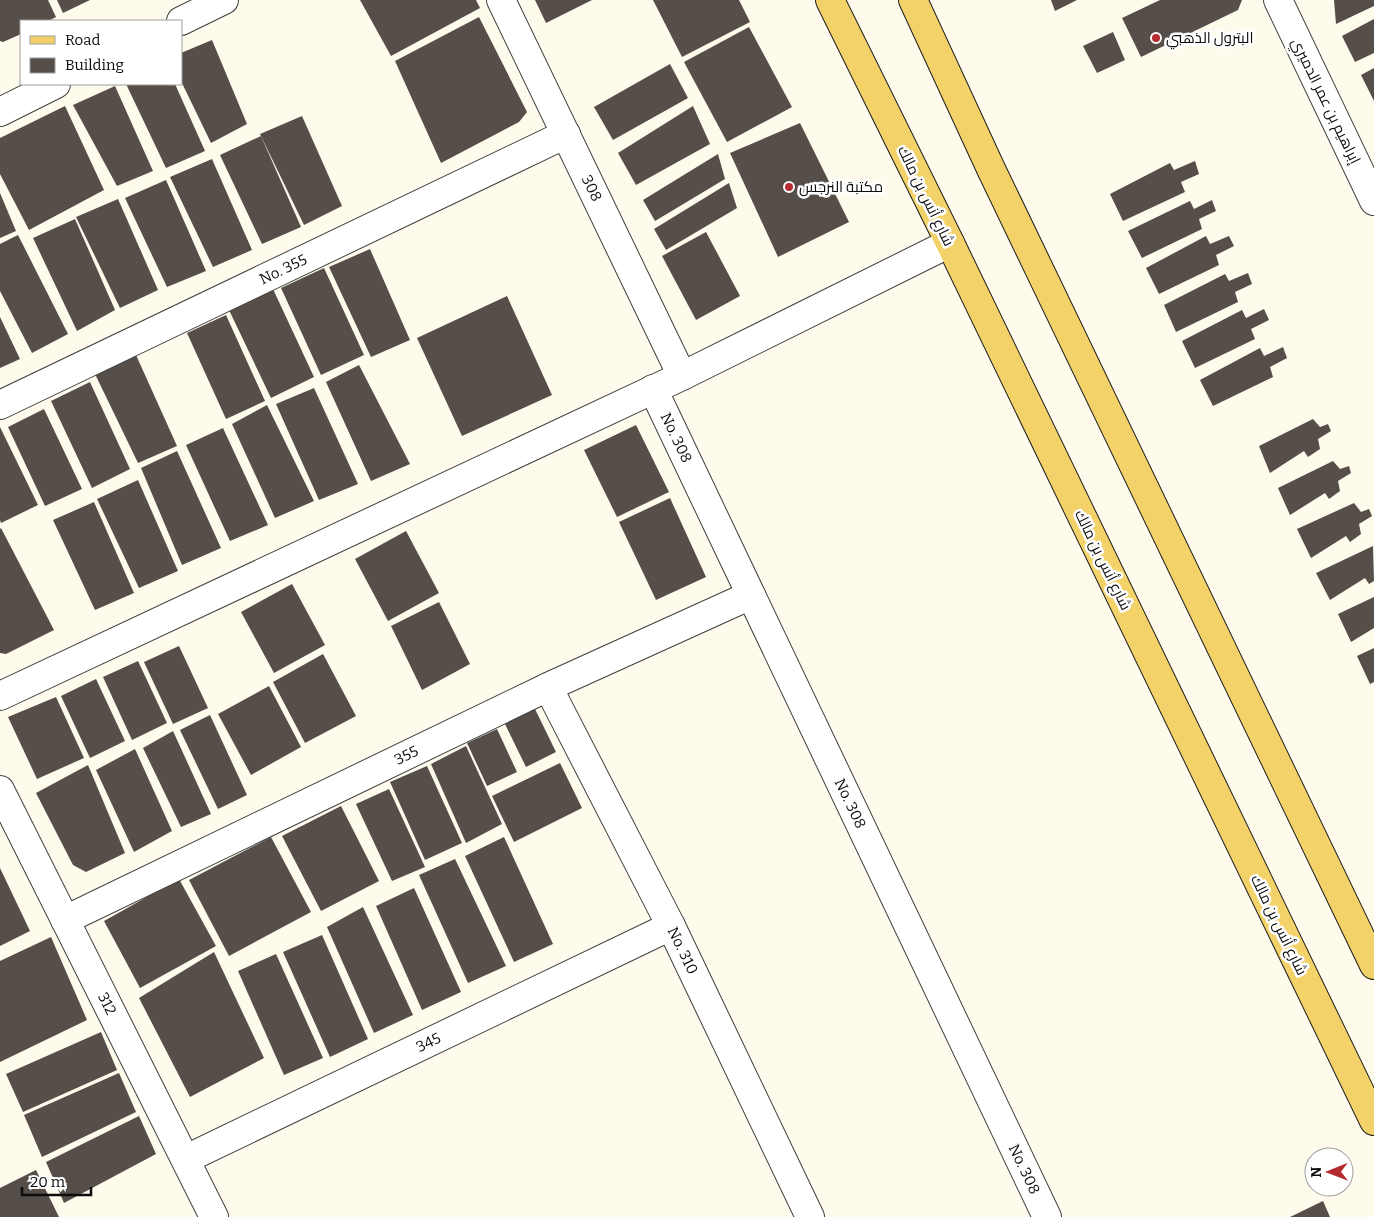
<svg xmlns="http://www.w3.org/2000/svg" width="1374" height="1217" font-family="Bitter,Cairo,serif">
  <rect width="100%" height="100%" fill="#fefbed"/>
  <!-- building -->
  <g fill="#554e49">
    <path d="M0,0h48l8,17 -8,4h-27v13l-18,8 -3,-1z"/>
    <path d="M57,0h33l-27,13z"/>
    <path d="M360,0h116l4,8 -89,48z"/>
    <path d="M535,0h57l-46,23z"/>
    <path d="M653,0h86l11,22 -68,35z"/>
    <path d="M1051,0h26l-22,11z"/>
    <path d="M1160,0h82l-4,10 -97,47 -19,-39z"/>
    <path d="M1334,0h40v6l-38,18z"/>
    <path d="M479,17l48,95 -8,10 -78,41 -46,-102z"/>
    <path d="M1374,19v34l-19,9 -13,-26z"/>
    <path d="M749,27l43,80 -65,35 -43,-80z"/>
    <path d="M1113,32l12,28 -28,13 -14,-27z"/>
    <path d="M212,40l35,84 -36,19 -30,-62v-28z"/>
    <path d="M670,64l18,34 -75,42 -19,-33z"/>
    <path d="M1374,68v33l-13,-26z"/>
    <path d="M126,84h49l30,67 -39,17z"/>
    <path d="M115,86l38,85 -36,15 -44,-81z"/>
    <path d="M65,106l39,84 -75,40 -29,-56v-36z"/>
    <path d="M693,106l17,38 -74,41 -18,-32z"/>
    <path d="M302,116l40,90 -38,19 -44,-91z"/>
    <path d="M800,123l49,99 -71,35 -48,-104z"/>
    <path d="M261,136l40,91 -39,17 -42,-89z"/>
    <path d="M718,154l7,25 -70,42 -12,-21z"/>
    <path d="M212,159l40,91 -39,17 -43,-90z"/>
    <path d="M1195,161l4,13 -18,8 4,10 -62,29 -13,-27 60,-31 4,7z"/>
    <path d="M166,180l40,91 -39,16 -42,-89z"/>
    <path d="M729,183l8,25 -71,42 -12,-21z"/>
    <path d="M0,193l16,38 -16,7z"/>
    <path d="M118,199l40,91 -38,18 -44,-91z"/>
    <path d="M1212,200l4,11 -17,8 3,10 -60,29 -14,-27 62,-30 4,8z"/>
    <path d="M75,219l40,91 -38,21 -44,-93z"/>
    <path d="M706,232l34,64 -44,24 -34,-64z"/>
    <path d="M18,235l50,99 -36,19 -32,-62v-47z"/>
    <path d="M1206,236l4,8 19,-8 5,10 -18,9 3,10 -60,29 -13,-26z"/>
    <path d="M370,249l40,91 -39,17 -42,-90z"/>
    <path d="M324,268l40,87 -43,20 -40,-87z"/>
    <path d="M1248,273l4,11 -17,8 3,10 -62,30 -12,-27 61,-31 4,7z"/>
    <path d="M273,289l41,88 -43,21 -42,-88z"/>
    <path d="M507,296l45,99 -90,41 -45,-98z"/>
    <path d="M1264,309l5,11 -18,9 4,10 -60,29 -13,-27 60,-31 4,8z"/>
    <path d="M226,315l39,86 -39,18 -39,-86z"/>
    <path d="M0,317l20,42 -20,9z"/>
    <path d="M1283,347l4,11 -17,9 3,10 -60,29 -13,-26 60,-32 4,8z"/>
    <path d="M136,355l41,91 -39,17 -43,-89z"/>
    <path d="M359,365l51,99 -39,17 -45,-99z"/>
    <path d="M90,382l40,87 -38,19 -41,-87z"/>
    <path d="M314,388l44,96 -39,16 -43,-96z"/>
    <path d="M267,405l47,96 -39,17 -43,-94z"/>
    <path d="M44,409l38,80 -37,17 -37,-79z"/>
    <path d="M1313,419l7,8 8,-3 3,7 -13,8 2,10 -12,8 -4,-6 -34,22 -11,-27z"/>
    <path d="M636,425l33,67 -52,25 -33,-67z"/>
    <path d="M0,427l38,78 -37,18 -1,-3z"/>
    <path d="M223,428l45,97 -38,16 -44,-96z"/>
    <path d="M177,451l44,97 -39,17 -41,-97z"/>
    <path d="M1333,461l7,8 9,-3 2,7 -13,8 2,10 -11,8 -4,-6 -35,22 -12,-27z"/>
    <path d="M138,480l40,91 -39,17 -42,-89z"/>
    <path d="M670,498l36,79 -50,23 -37,-78z"/>
    <path d="M94,502l40,91 -39,17 -42,-90z"/>
    <path d="M1354,503l7,9 8,-3 3,7 -13,8 2,10 -11,8 -4,-6 -35,22 -14,-29z"/>
    <path d="M1,528l53,102 -48,24 -6,-1v-124z"/>
    <path d="M406,531l33,62 -51,28 -33,-62z"/>
    <path d="M1373,546l1,35 -5,3 -4,-6 -35,22 -14,-27z"/>
    <path d="M292,584l33,61 -51,28 -33,-61z"/>
    <path d="M1374,597v31l-23,14 -13,-28z"/>
    <path d="M439,602l31,62 -48,26 -31,-64z"/>
    <path d="M179,646l29,62 -35,16 -29,-62z"/>
    <path d="M1374,648v34l-4,2 -13,-28z"/>
    <path d="M323,654l33,62 -51,27 -32,-61z"/>
    <path d="M138,661l29,62 -35,17 -29,-63z"/>
    <path d="M96,679l29,62 -35,17 -29,-62z"/>
    <path d="M269,686l32,61 -50,28 -33,-61z"/>
    <path d="M56,697l28,61 -47,21 -29,-62z"/>
    <path d="M535,709l21,43 -30,15 -21,-43z"/>
    <path d="M210,715l37,80 -29,14 -38,-79z"/>
    <path d="M497,729l20,43 -30,14 -20,-43z"/>
    <path d="M173,731l38,83 -30,13 -38,-79z"/>
    <path d="M466,746l36,78 -36,19 -35,-79z"/>
    <path d="M135,749l37,82 -38,21 -38,-82z"/>
    <path d="M560,763l22,45 -68,34 -22,-46z"/>
    <path d="M88,765l37,88 -39,19 -13,-7 -37,-72z"/>
    <path d="M427,766l35,77 -37,17 -35,-78z"/>
    <path d="M389,789l36,78 -33,14 -36,-77z"/>
    <path d="M341,806l38,75 -58,30 -39,-75z"/>
    <path d="M271,837l40,75 -82,44 -40,-76z"/>
    <path d="M504,837l49,107 -39,18 -49,-106z"/>
    <path d="M455,859l51,107 -38,17 -49,-108z"/>
    <path d="M0,868l30,63 -30,15z"/>
    <path d="M179,879l37,67 -76,42 -36,-67z"/>
    <path d="M414,888l47,104 -39,18 -46,-104z"/>
    <path d="M363,907l50,108 -39,18 -47,-106z"/>
    <path d="M322,935l46,104 -38,18 -47,-105z"/>
    <path d="M51,937l36,83 -87,42v-101z"/>
    <path d="M214,952l50,106 -74,39 -51,-99z"/>
    <path d="M276,954l47,104 -39,17 -46,-104z"/>
    <path d="M101,1032l16,38 -94,42 -17,-38z"/>
    <path d="M119,1073l17,39 -94,45 -18,-42z"/>
    <path d="M139,1116l17,38 -92,49 -18,-41z"/>
    <path d="M36,1170l23,47h-59v-29z"/>
    <path d="M1323,1201l7,16h-40z"/>
  </g>
  <g fill="none" stroke-linecap="round" stroke-linejoin="round">
    <defs>
      <g id="minor">
        <path id="s1" d="M501,0l181,376"/>
        <path d="M1278,0l96,201"/>
        <path d="M181,21l43,-21"/>
        <path d="M0,112l56,-28"/>
        <path id="s2" d="M653,389l394,828"/>
        <path id="s3" d="M0,405l566,-271"/>
        <path id="s4" d="M548,687l123,239 139,291"/>
        <path d="M0,696l682,-320 268,-133"/>
        <path id="s5" d="M0,790l214,427"/>
        <path id="s6" d="M65,920l483,-233 203,-92"/>
        <path id="s7" d="M186,1159l485,-233"/>
      </g>
      <g id="primary">
        <path d="M830,0l120,243 424,878"/>
        <path d="M913,0l78,169 383,796"/>
      </g>
    </defs>
    <!-- minor casing -->
    <use href="#minor" stroke="#3f3f3f" stroke-width="30"/>
    <!-- primary casing -->
    <use href="#primary" stroke="#1d1d1d" stroke-width="30"/>
    <!-- minor -->
    <use href="#minor" stroke="#fff" stroke-width="28"/>
    <!-- primary -->
    <use href="#primary" stroke="#f2d269" stroke-width="28"/>
  </g>
  <!-- markers -->
  <g fill="#b52c30" stroke="#fff" stroke-width="2">
    <circle cx="1156" cy="38" r="5"/>
    <circle cx="789" cy="187" r="5"/>
  </g>
  <g text-anchor="middle" dominant-baseline="central" stroke-width="5" stroke-linejoin="round" paint-order="stroke">
    <!-- poi labels -->
    <g font-size="15" fill="#0c0c0c" stroke="#fff" text-anchor="start">
      <text x="1166" y="38">البترول الذهبي</text>
      <text x="799" y="187">مكتبة النرجس</text>
    </g>
    <!-- street labels -->
    <g font-size="15" fill="#0c0c0c" stroke="#fff">
      <text transform="translate(1326 101) rotate(64)">إبراهيم بن عمر الدميري</text>
      <text stroke="none"><textPath href="#s1" startOffset="209">308</textPath></text>
      <text transform="translate(926 196) rotate(64)">شارع أنس بن مالك</text>
      <text stroke="none"><textPath href="#s3" startOffset="314">No. 355</textPath></text>
      <text stroke="none"><textPath href="#s2" startOffset="54">No. 308</textPath></text>
      <text transform="translate(1103 560) rotate(64)">شارع أنس بن مالك</text>
      <text stroke="none"><textPath href="#s6" startOffset="379">355</textPath></text>
      <text stroke="none"><textPath href="#s2" startOffset="459">No. 308</textPath></text>
      <text transform="translate(1279 925) rotate(64)">شارع أنس بن مالك</text>
      <text stroke="none"><textPath href="#s4" startOffset="296">No. 310</textPath></text>
      <text stroke="none"><textPath href="#s5" startOffset="239">312</textPath></text>
      <text stroke="none"><textPath href="#s7" startOffset="269">345</textPath></text>
      <text stroke="none"><textPath href="#s2" startOffset="864">No. 308</textPath></text>
    </g>
  </g>
  <!-- legend -->
  <rect x="20" y="20" width="162" height="65" fill="#ffffff" stroke="#9e9e9e"/>
  <rect x="30" y="36" width="25" height="8" fill="#f2d269" stroke="#9e9e9e"/>
  <text x="65" y="45" font-size="15" fill="#0c0c0c">Road</text>
  <rect x="30" y="58" width="25" height="15" fill="#554e49" stroke="#9e9e9e"/>
  <text x="65" y="70" font-size="15" fill="#0c0c0c">Building</text>
  <!-- north arrow -->
  <g transform="translate(1329 1172) rotate(269)"><circle r="24" fill="#ffffff" stroke="#9e9e9e"/>
  <path d="M0-4L9 19L0 12L-9 19Z" fill="#b52c30"/>
  <text y="-8" font-size="14" font-weight="bold" text-anchor="middle" fill="#0c0c0c">N</text>
  </g>
  <!-- scale -->
  <path d="M22 1187v8h69v-8" fill="none" stroke="#0c0c0c" stroke-width="2.5"/>
  <text x="30" y="1187" font-size="15" fill="#0c0c0c" stroke="#ffffff" stroke-width="4" paint-order="stroke">20 m</text>
</svg>
